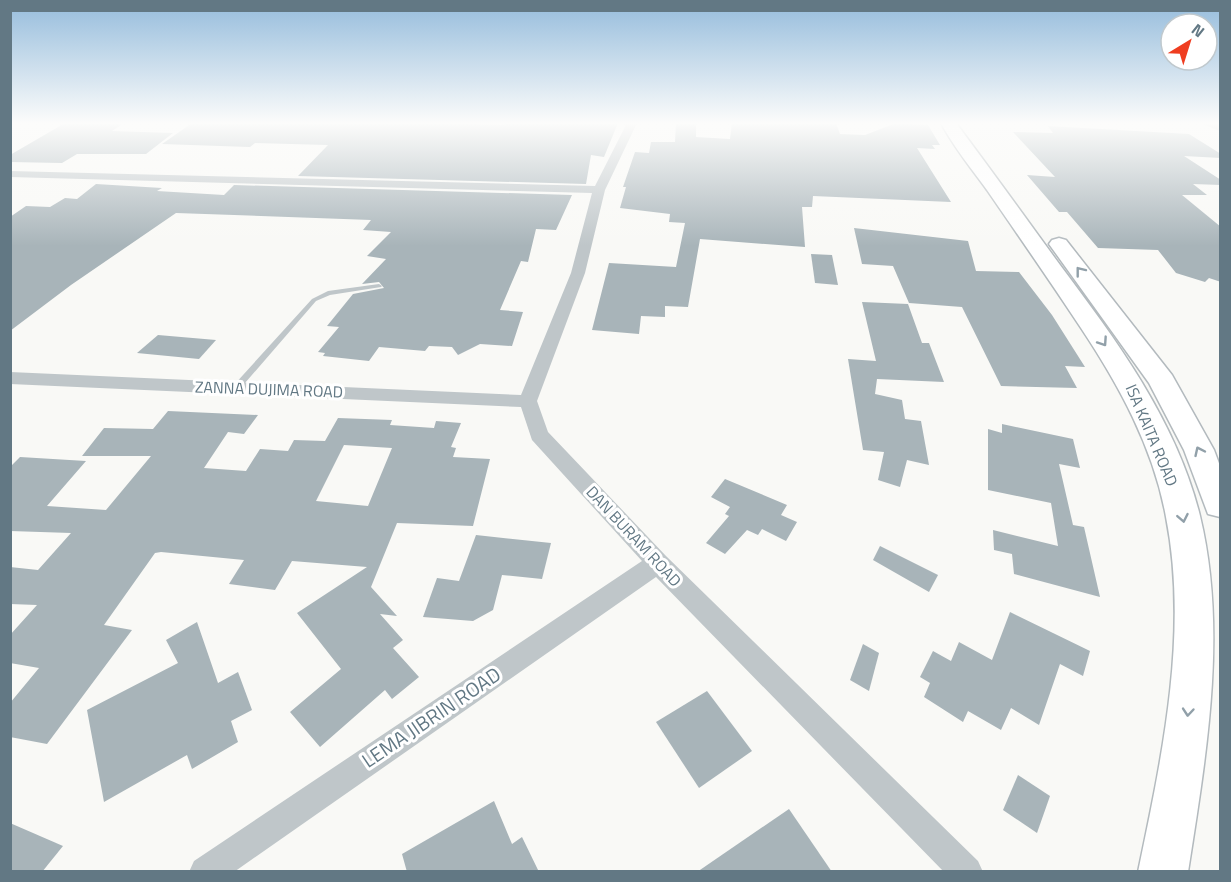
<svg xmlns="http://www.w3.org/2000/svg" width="1231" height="882" font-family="'Titillium Web',sans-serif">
  <rect width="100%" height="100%" fill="#f9f9f6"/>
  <!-- building -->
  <g fill="#a8b4b9" fill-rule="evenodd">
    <path d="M65,123h59l-12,8 61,2 -27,21h-69l-15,9 -52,-1v-7z"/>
    <path d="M192,123h257l55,2v-2h114l-14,34 -13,-2 -5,29 -288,-8 30,-31 -73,-2 -5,4 -88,-3z"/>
    <path d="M676,123h20v14l34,2 2,-16h104l4,11 25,1 31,-12 32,2 12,20h-8l3,4 -18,-1 34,54 -138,-6 -1,11h-10l3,40 -105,-8 -12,68 -23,-1v11l-24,-1 -2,18 -47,-4 17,-67 67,4 9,-44 -16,-1 1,-8 -50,-6 6,-21h-3l12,-35 14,1 2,-11h24z"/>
    <path d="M1048,126l141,8 32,20v4l-37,-2 37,24v5l-28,-1 14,11h-25l39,32v55l-12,-4 -4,4 -29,-9 -18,-23 -60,-2 -31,-36h-8l-32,-37 28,2 -42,-45 40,1z"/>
    <path d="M96,184l66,4 -5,3 67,4 10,-10 338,10 -16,35 -20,-1 -8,33 -7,-1 -21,49 23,2 -11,34 -32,-2 -22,11 -6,-8 -23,-1 -4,5 -46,-4 -10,14 -46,-5 2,-3 -7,-1 21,-25 -12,-1 26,-32 31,-6 -5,-6 -17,2 24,-25 -19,-3 24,-24 -28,-2 8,-10 -195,-7 -105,72 -61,46v-114l16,-11 24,1 15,-9 12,1z"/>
    <path d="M854,228l114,13 8,30 43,1 33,43 33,52 -20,-1 12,22 -76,-2 -39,-79 -53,-4 -16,-37 -31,-2z"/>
    <path d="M811,254l21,1 6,30 -23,-2z"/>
    <path d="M862,302l46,2 14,39h7l15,39 -67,-3 -2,15 27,6 3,19 16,2 8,44 -22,-5 -7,27 -22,-7 6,-28 -21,-2 -15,-91 28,2z"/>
    <path d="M158,335l58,5 -17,19 -62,-6z"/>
    <path d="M168,411l90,4 -14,19 -16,-2 -24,36 42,3 14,-22 28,2 6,-11 31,1 13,-23 54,2 -2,5 44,3 2,-7 25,2 -10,24 5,1 -3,9 37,2 -17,67 -76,-3 -26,64 26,29 -17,-2 23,26 -10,8 26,29 -27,22 -7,-9 -65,57 -30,-35 51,-43 -44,-56 70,-46 -75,-6 -17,29 -46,-6 15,-24 -83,-8 -6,1 -51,72 28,5 -85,114 -37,-7v-34l29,-35 -29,-5v-28l27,-30 -27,-1v-37l28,3 33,-37 -61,-2v-64l10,-10 66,4 -39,45 59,4 45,-54h-69l22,-28 49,1zM344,445l48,3 -24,58 -52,-5z"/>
    <path d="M1002,424l71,15 7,29 -21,-4 14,61 11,2 16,70 -86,-23 -2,-20 -18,-4 -1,-20 65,16 -7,-43 -63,-13v-61l14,4z"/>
    <path d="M725,479l62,26 -6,10 16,7 -11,19 -24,-12 -4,6 -11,-5 -22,24 -19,-11 23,-27 -4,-2 5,-7 -19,-10z"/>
    <path d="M476,535l75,8 -9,36 -40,-4 -9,35 -20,11 -50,-4 14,-39 22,3z"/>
    <path d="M880,546l58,29 -9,17 -56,-32z"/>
    <path d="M1010,612l80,39 -7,25 -23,-12 -21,61 -28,-17 -10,22 -33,-19 -5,11 -39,-25 6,-14 -10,-6 13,-26 18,10 8,-19 33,18z"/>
    <path d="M197,622l21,61 20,-11 14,38 -21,11 7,21 -46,27 -5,-14 -83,47 -17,-92 91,-47 -12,-23z"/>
    <path d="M863,644l16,9 -10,38 -19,-11z"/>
    <path d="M707,691l45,60 -53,37 -43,-66z"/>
    <path d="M1018,775l32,21 -13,37 -34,-23z"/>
    <path d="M494,801l18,43 10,-7 17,35h-132l-5,-18z"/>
    <path d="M789,809l43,63h-135z"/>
    <path d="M10,823l53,23 -21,26h-32z"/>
  </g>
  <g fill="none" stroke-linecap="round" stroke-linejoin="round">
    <defs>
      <g id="primary">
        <path d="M941,123h15c35,47 69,94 104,142 57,76 117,157 140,251 28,116 6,240 -12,356h-50c24,-115 51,-238 28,-355 -12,-68 -47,-132 -85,-189 -31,-47 -63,-93 -94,-138 -16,-22 -34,-44 -46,-67z"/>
        <path d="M1059,238l7,2 106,135 42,75 6,16v51l-12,-3 -24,-64 -35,-67 -100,-139 3,-4z"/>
      </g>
    </defs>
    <!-- primary casing -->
    <use href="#primary" stroke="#b3babe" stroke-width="3"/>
    <!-- service -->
    <path fill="#bfc6c9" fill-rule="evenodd" d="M379,284l3,2 -1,1 -51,8 -14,6 -77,89h-6l-1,-2 1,-2 79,-87 16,-8z"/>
    <!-- minor -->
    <g fill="#bfc6c9" fill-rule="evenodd">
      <path d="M627,123h10l-32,67 -20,83 -48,128 11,31 118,124 312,305 5,11h-39l-288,-295 -422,295h-45l5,-11 448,-300 -110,-121 -11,-33 -511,-23v-12l511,23 50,-122 21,-80 -582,-16v-6l585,15z"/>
      <path d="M1204,123l16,1v7l-15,-6z"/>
    </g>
    <!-- primary -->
    <use href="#primary" fill="#fff" fill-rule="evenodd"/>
  </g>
  <!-- one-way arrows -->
  <defs><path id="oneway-chevron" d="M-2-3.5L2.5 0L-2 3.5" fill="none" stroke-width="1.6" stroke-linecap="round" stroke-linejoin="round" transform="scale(1.5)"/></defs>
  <g stroke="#91a0a9">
    <use href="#oneway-chevron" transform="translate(1080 271) rotate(-128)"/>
    <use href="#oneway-chevron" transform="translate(1103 342) rotate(56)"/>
    <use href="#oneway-chevron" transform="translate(1199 451) rotate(-115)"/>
    <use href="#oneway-chevron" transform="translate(1183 518) rotate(79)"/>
    <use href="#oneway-chevron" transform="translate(1188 712) rotate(95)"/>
  </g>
  <!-- sky -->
  <linearGradient id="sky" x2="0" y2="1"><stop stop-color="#95bcdc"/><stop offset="0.5" stop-color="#fcfcfb"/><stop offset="1" stop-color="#fcfcfb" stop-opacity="0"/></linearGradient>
  <rect width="1231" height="246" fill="url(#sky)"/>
  <g text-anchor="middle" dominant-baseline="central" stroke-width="6" stroke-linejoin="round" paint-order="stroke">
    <!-- street labels -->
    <g font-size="16" fill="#627884" stroke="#fff">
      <text transform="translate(269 389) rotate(2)">ZANNA DUJIMA ROAD</text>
      <text transform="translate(1152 435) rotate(67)">ISA KAITA ROAD</text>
      <text transform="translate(634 536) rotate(47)">DAN BURAM ROAD</text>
    </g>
    <!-- near-street labels -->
    <g font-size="20" fill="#627884" stroke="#fff">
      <text transform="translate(431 717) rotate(-34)">LEMA JIBRIN ROAD</text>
    </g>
  </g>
  <!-- border -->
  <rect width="1231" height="882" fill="none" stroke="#627884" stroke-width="24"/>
  <!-- north arrow -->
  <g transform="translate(1189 42) rotate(38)"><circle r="28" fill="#ffffff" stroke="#c0c9ce" stroke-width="1.5"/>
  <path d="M0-4.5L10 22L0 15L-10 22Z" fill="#ef3d20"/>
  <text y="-9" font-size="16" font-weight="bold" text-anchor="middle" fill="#627884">N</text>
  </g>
</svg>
